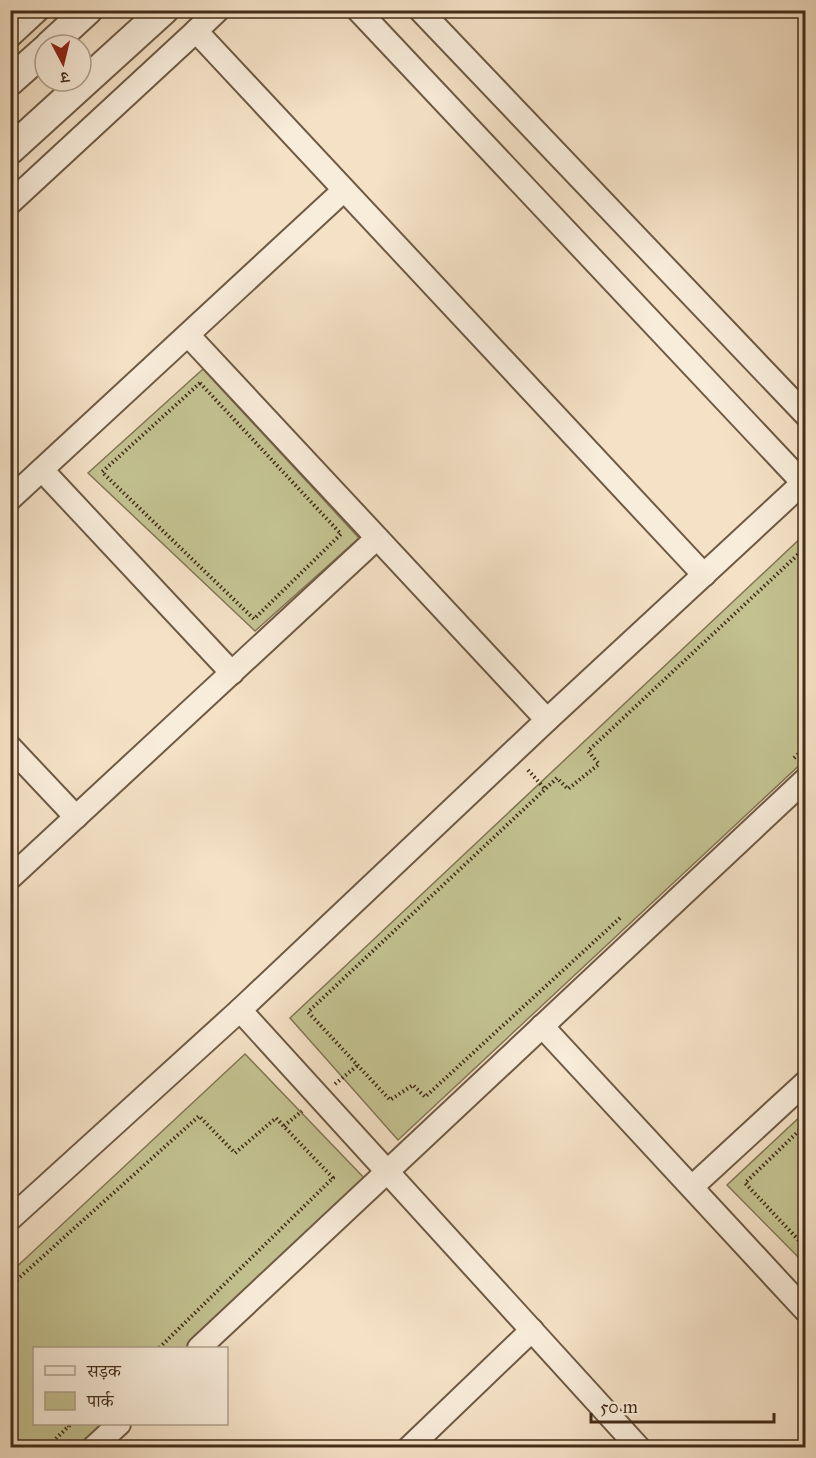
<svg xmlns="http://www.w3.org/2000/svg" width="816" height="1458" font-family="'IM FELL Great Primer','Noto Serif Devanagari',serif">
  <rect width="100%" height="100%" fill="#f4e1c6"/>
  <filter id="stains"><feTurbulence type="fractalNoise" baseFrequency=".00333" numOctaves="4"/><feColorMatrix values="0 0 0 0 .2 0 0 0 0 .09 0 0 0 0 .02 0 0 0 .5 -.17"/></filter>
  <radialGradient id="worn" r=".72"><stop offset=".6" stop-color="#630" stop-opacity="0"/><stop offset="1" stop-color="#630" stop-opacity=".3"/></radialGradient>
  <!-- green -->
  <g fill="#c3c190" stroke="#837754" stroke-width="1.5">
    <path d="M203,369l156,169 -104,93 -167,-158z"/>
    <path d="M805,534v226l-407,380 -108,-122z"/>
    <path d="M245,1054l123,128 -182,166h-152v76h70l-26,23 -67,1v-176z"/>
    <path d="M805,1112v152l-78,-79z"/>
  </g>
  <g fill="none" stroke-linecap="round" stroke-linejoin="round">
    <defs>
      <g id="minor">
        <path d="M358,10l448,476"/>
        <path d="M420,10l386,405"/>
        <path d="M196,31l22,-21"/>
        <path d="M10,36l28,-26"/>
        <path d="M10,203l186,-172 508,544"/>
        <path d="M188,335l359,385"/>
        <path d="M42,470l190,203"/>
        <path d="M10,499l334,-309"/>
        <path d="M10,747l66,70"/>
        <path d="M10,878l367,-340"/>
        <path d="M240,1010l399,438"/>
        <path d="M542,1026l264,285"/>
        <path d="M692,1187l114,-105"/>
        <path d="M10,1219l230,-209 307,-290 259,-240"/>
        <path d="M199,1348l607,-569"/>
        <path d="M93,1448l26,-24"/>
        <path d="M409,1448l123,-118"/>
      </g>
      <g id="tertiary">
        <path d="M50,45l38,-35"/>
        <path d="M10,81l35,-31"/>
        <path d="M10,150l154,-140"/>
      </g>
    </defs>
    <!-- minor casing -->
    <use href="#minor" stroke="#6f5a44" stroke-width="26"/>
    <!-- tertiary casing -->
    <use href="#tertiary" stroke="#6f5a44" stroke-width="32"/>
    <!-- path -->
    <g stroke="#432d18" stroke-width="4" stroke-dasharray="1.5 3" stroke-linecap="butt">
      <path d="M200,383l141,151 -87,85 -152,-147z"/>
      <path d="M794,758l12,-11"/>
      <path d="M528,770l17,19"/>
      <path d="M620,918l-195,179 -12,-12 -23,15 -82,-88 249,-234 11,11 31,-25 -11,-13 218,-204"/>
      <path d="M335,1084l23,-19"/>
      <path d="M806,1124l-61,59 61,65"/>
      <path d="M284,1126l18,-15"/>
      <path d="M10,1286l189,-170 36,37 41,-35 57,60 -174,170"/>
      <path d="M10,1305l2,3 -2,1"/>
      <path d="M46,1448l23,-22 -2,-2"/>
    </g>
    <!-- minor -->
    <use href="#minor" stroke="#f8ecda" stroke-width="22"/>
    <!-- tertiary -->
    <use href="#tertiary" stroke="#f8ecda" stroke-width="28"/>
  </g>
  <!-- margin -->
  <rect width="816" height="1458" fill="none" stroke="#f4e1c6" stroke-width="36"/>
  <rect x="12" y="12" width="792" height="1434" fill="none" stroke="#432d18" stroke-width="3"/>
  <rect x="18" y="18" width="780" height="1422" fill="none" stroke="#432d18" stroke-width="1.5"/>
  <!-- legend -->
  <rect x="33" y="1347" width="195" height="78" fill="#f8ecda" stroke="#b0a08c" stroke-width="1.5"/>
  <rect x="45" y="1366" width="30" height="9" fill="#f8ecda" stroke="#b0a08c" stroke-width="1.5"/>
  <text x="87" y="1377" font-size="18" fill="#432d18">सड़क</text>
  <rect x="45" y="1392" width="30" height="18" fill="#c3c190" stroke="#b0a08c" stroke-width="1.5"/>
  <text x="87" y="1407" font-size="18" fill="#432d18">पार्क</text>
  <!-- north arrow -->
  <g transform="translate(63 63) rotate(173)"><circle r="28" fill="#f8ecda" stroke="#b0a08c" stroke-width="1.5"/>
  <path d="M0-4.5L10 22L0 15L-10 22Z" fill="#8f2418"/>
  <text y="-9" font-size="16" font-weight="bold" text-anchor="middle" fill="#432d18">उ</text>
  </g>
  <!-- scale -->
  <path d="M591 1413v9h183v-9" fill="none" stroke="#432d18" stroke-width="3"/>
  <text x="600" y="1413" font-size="18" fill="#432d18" stroke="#f8ecda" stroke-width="4.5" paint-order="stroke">50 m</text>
  <rect width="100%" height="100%" filter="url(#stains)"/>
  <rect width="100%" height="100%" fill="url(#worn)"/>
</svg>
